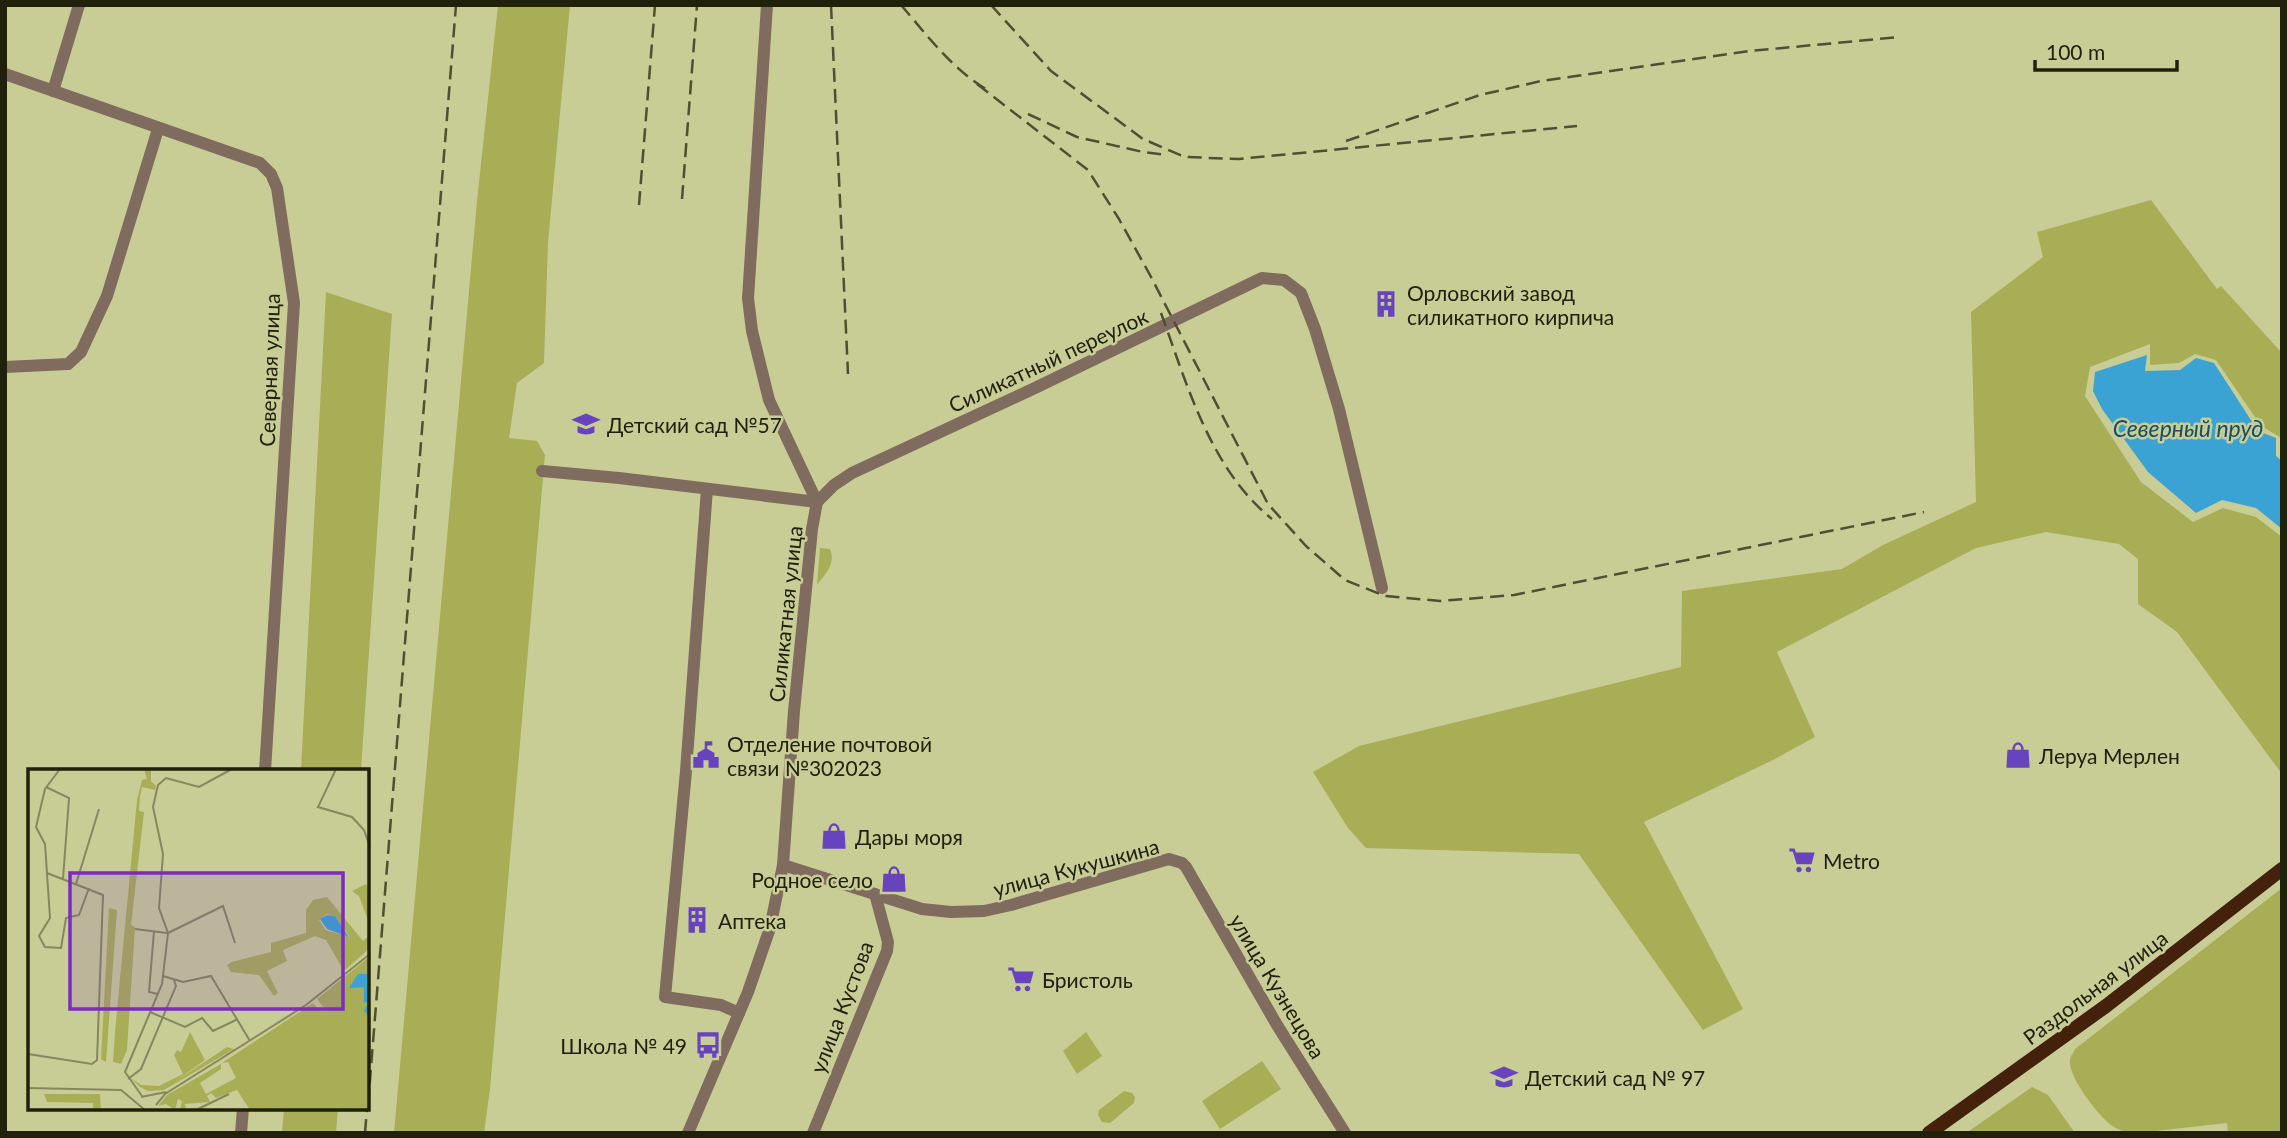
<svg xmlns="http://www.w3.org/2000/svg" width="2287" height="1138" font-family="Lato,sans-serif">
  <rect width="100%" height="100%" fill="#c8cd96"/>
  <!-- green -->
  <g fill="#a8ae56">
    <path d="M498,5h72l-22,238 -4,120 -27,20 -8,55 28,3 8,14 -55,634 -6,44h-90l83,-932z"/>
    <path d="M2151,200l66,89 4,-3 61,67v103l-2,-19 -19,-11 -45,-66 -21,-6 -16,9 -29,2v-21l-60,23 -5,29 56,86 52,40 30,-14 33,9 26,20v237l-105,-142 -39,-28v-45l-19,-15 -73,-12 -70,16 -199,104 38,85 -40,22 -131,63 99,187 -40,21 -124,-176 -213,-6 -18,-20 -35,-56 46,-26 322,-79 1,-76 160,-22 41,-24 93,-43 -5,-190 72,-55 -6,-25z"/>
    <path d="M326,292l66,22 -31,456h-60z"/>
    <path d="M820,548l10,1c6,15 -4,24 -13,36z"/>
    <path d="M2282,888v245h-54l-1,-10 -89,10c-9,0 -19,-2 -27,-8 -13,-10 -44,-49 -41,-66 1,-4 4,-7 5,-10z"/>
    <path d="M1086,1032l16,24 -25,18 -14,-23z"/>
    <path d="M1262,1061l19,28 -61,40 -18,-28z"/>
    <path d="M2032,1087l16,8 27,38h-109z"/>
    <path d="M1124,1091l8,2 3,4 -1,6 -24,20 -8,-1 -4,-7 1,-5z"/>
    <path d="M284,1108h54l-2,25h-54z"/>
  </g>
  <!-- water -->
  <path fill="#3ba3d3" d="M2147,355l-2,16 35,-1 16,-12 18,5 44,68 18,7v18l6,5v68l-26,-21 -34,-8 -26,13 -48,-41 -46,-63 -9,-18 2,-19z"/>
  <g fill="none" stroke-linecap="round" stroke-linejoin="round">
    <!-- minor -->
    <g stroke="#806b5f" stroke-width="12">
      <path d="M767,5l-19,293 4,33 17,69 48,102"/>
      <path d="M5,74l255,89 11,11 6,14 17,115 -29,468"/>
      <path d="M53,91l26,-86"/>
      <path d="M5,367l63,-3 13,-12 26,-56 51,-167"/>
      <path d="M542,471l77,7 198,24"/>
      <path d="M707,489l-21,282 -21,226 56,8 18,8"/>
      <path d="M817,502l17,-17 18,-12 185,-86 225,-109 22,2 17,13 14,36 24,80 43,179"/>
      <path d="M783,865l139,44 29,3 33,-1 27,-6 158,-46 13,4 4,4 91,158 68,108"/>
      <path d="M241,1133l2,-25"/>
      <path d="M688,1133l60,-141 22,-64 13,-63 11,-154 18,-182 5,-27"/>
      <path d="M813,1133l74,-182 1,-9 -13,-48"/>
    </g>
    <!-- major -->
    <path stroke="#43210a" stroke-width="14" d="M1929,1133l177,-127 176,-137"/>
    <!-- rail -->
    <g stroke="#4d5031" stroke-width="2.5" stroke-dasharray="14 7" stroke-linecap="butt">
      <path d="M831,5l17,369"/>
      <path d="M901,5c25,29 51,64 85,84"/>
      <path d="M991,5l60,66 92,68 42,18 54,2 338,-33"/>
      <path d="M977,84l111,86 31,49 31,56 118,229 38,42 39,34 40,16 55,5 74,-6 410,-83"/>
      <path d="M1028,114l49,23 66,15 25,3"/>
      <path d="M1346,141l134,-46 61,-14 209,-30 150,-14"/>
      <path d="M682,199l15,-194"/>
      <path d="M639,205l16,-200"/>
      <path d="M1161,313c26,71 49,156 111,206"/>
      <path d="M368,1105l88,-1100"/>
      <path d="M365,1133l2,-25"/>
    </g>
  </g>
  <!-- icons -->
  <defs>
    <symbol id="building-bare" viewBox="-9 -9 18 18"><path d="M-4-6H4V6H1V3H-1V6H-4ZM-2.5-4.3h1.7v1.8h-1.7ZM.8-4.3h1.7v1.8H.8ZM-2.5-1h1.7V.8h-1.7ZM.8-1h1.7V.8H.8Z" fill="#6744bd" stroke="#c8cd96" stroke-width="2.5" paint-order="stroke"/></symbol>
    <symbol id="school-bare" viewBox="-9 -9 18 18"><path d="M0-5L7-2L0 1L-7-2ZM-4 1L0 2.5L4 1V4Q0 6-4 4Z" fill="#6744bd" stroke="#c8cd96" stroke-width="2.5" paint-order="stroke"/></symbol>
    <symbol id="civic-bare" viewBox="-9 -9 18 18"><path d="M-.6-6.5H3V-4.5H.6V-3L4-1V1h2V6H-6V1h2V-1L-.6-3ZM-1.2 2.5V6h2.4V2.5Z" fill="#6744bd" stroke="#c8cd96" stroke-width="2.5" paint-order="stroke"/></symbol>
    <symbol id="shop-bare" viewBox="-9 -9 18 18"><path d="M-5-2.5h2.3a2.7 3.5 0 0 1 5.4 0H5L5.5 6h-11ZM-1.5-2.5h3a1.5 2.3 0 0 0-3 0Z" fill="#6744bd" stroke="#c8cd96" stroke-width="2.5" paint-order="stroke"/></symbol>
    <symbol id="supermarket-bare" viewBox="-9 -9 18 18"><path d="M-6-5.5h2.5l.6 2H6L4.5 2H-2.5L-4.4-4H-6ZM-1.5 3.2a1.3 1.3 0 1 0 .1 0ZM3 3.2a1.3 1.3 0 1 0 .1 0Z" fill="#6744bd" stroke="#c8cd96" stroke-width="2.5" paint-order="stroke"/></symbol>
    <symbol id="bus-bare" viewBox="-9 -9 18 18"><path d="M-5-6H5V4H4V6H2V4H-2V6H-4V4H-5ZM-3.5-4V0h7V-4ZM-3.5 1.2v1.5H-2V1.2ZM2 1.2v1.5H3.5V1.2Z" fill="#6744bd" stroke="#c8cd96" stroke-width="2.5" paint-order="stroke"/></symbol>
  </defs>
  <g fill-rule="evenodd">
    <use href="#building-bare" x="1367" y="285" width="38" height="38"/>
    <use href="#school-bare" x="567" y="405" width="38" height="38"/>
    <use href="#civic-bare" x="687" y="736" width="38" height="38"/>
    <use href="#shop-bare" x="1999" y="736" width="38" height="38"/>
    <use href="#shop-bare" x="815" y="817" width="38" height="38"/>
    <use href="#supermarket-bare" x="1783" y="841" width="38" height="38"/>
    <use href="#shop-bare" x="875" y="860" width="38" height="38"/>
    <use href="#building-bare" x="678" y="901" width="38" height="38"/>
    <use href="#supermarket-bare" x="1002" y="960" width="38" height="38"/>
    <use href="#bus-bare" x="689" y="1026" width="38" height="38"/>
    <use href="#school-bare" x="1485" y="1058" width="38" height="38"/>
  </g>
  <g text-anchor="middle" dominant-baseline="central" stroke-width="5" stroke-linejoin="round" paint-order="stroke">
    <!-- poi labels -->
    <g font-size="21" fill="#20210b" stroke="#c8cd96" text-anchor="start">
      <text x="1407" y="292">Орловский завод<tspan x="1407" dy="24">силикатного кирпича</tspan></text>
      <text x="607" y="424">Детский сад №57</text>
      <text x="727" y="743">Отделение почтовой<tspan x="727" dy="24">связи №302023</tspan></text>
      <text x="2039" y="755">Леруа Мерлен</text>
      <text x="855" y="836">Дары моря</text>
      <text x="1823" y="860">Metro</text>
      <text x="873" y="879" text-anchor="end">Родное село</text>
      <text x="718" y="920">Аптека</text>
      <text x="1042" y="979">Бристоль</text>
      <text x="687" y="1045" text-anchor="end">Школа № 49</text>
      <text x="1525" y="1077">Детский сад № 97</text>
    </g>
    <!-- street labels -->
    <g font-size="21" fill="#20210b" stroke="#c8cd96">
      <text transform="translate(1048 360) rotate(-25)">Силикатный переулок</text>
      <text transform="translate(269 370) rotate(-88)">Северная улица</text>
      <text transform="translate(785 614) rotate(-84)">Силикатная улица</text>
      <text transform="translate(1076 867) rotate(-15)">улица Кукушкина</text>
      <text transform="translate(1278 986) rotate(59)">улица Кузнецова</text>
      <text transform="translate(2095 987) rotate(-37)">Раздольная улица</text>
      <text transform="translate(841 1007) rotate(-69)">улица Кустова</text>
    </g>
    <!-- water labels -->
    <g font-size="23" font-style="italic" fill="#164e67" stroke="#c8cd96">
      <text x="2188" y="428">Северный пруд</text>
    </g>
  </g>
  <!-- overview -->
  <g transform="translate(28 769)">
    <rect width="341" height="341" fill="#c8cd96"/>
    <path d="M116,0h7v12l5,5 -1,4 -13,-3 -2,9 -1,15 5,1 -13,113 4,2 -8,123 -6,14 -8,-2 2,-30 22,-232 5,-20 5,-1zM338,115l3,6v33l-10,-27 -7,-5zM299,128l36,44 6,-5v13l-25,22 -18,-31 -11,-4 -32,14 4,11 -20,10 11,22 -4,3 -15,-21 -28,-3 -4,-7 5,-3 39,-10v-9l35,-10v-23l7,-10zM299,145l8,2 15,21 -24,-7 -7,-10zM81,139l8,2 -11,152 -5,-3zM341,188v153h-119l-13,-20 -21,8 -5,-5 -4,3 3,6 -25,2 1,6h-6l2,-9 -4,-2 -3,11 -9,-6 -8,2 9,-11 54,-31v5l-21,14 6,11 30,-16 -8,-16 -6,1 91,-60 7,8 16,-2 -13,-2 -6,-8zM162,263l15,28 -32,23 54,-36 7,2 -70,41 -16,1 -8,-4 -9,-9 10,7 18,1 24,-12 -9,-19 3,-5 4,2zM16,325h56l1,16h-8v-7l-46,-1z" fill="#a8ae56" fill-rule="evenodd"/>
    <path d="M299,146l8,1 14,21 -22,-8 -7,-10zM330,205h11v42l-5,-5 4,-8 -4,-1v-15l-15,1z" fill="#3ba3d3"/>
    <path fill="none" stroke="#85885e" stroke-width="2" d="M308,0l-18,38 34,10 12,13 6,17M18,18l23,11 -6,81M19,105l3,44 -11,18 6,11 16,1 5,-30 13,-3 10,-27M48,115l23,-75M107,160l32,4M126,162l-5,61 9,2M140,164l-9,-25 4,-54 -10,-47 5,-22 8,-7 33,9 33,-18M140,164l55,-27 12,37M135,207l20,6 28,-6 39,65M122,243l35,15 17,-9 11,13 25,-12M0,285l64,10 5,-4 6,-165 -56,-22 -2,-29 -9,-17 9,-38 15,-20M100,310l13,-10 35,-83 -2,-6M0,319l93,2 24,20M114,327l-17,-24 37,-88 6,-51M113,328l25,-5M128,336l9,-11 141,-89 64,-51M168,341l33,-16"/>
    <path fill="#7b2cbf" fill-opacity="0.15" stroke="#7b2cbf" stroke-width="3.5" d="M42,104h273v136h-273z"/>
    <rect width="341" height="341" fill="none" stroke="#20210b" stroke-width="3.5"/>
  </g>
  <!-- border -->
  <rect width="2287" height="1138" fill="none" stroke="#20210b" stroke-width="14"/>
  <!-- scale -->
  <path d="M2035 60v10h142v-10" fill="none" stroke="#20210b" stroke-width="3.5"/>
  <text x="2046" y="60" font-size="21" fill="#20210b" stroke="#c8cd96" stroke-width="5" paint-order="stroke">100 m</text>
</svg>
